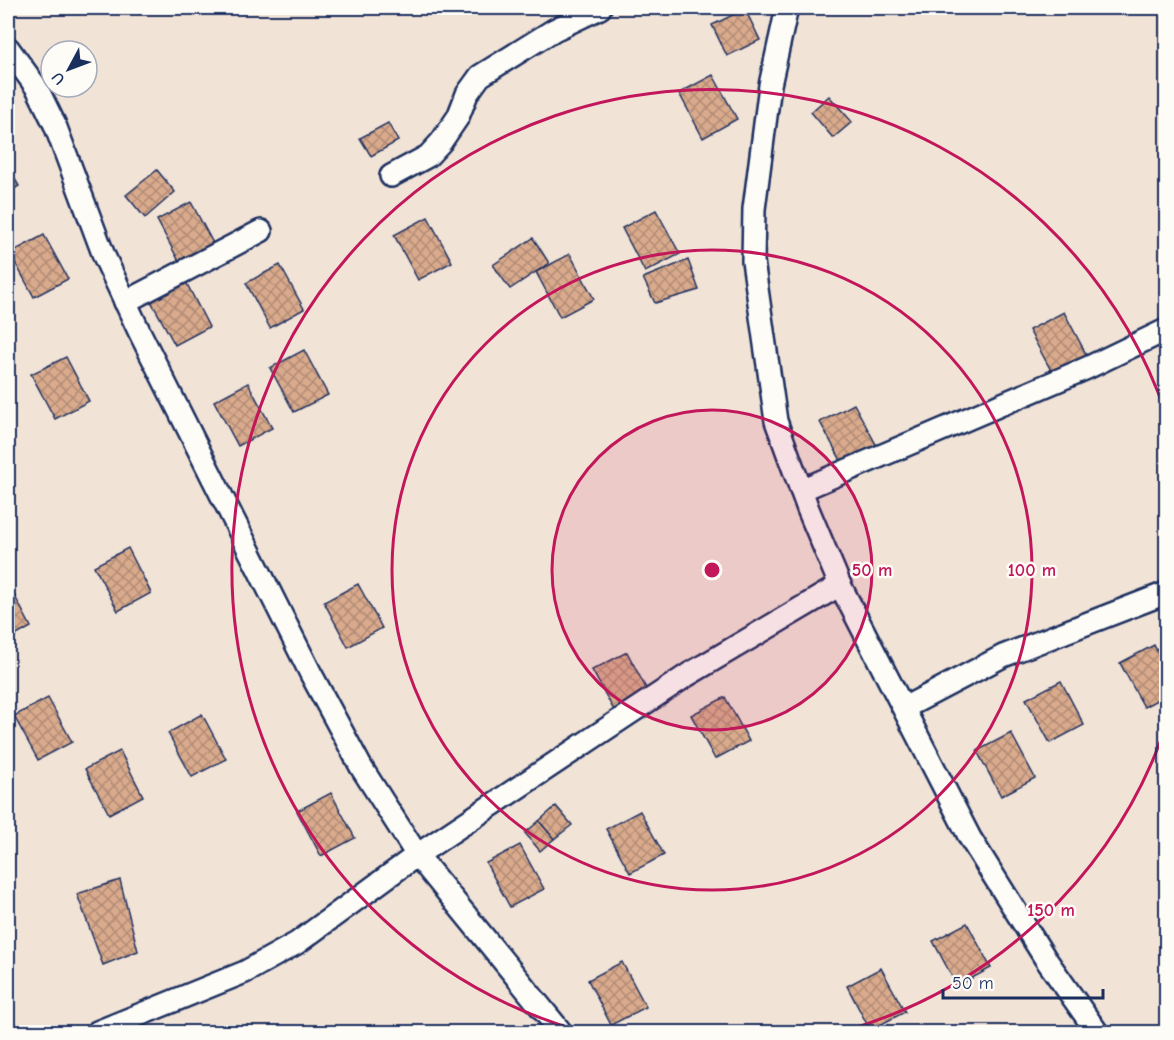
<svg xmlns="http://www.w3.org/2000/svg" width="1174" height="1040" font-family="'Comic Neue',sans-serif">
  <defs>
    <pattern id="building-cross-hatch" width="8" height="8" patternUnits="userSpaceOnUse" patternTransform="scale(1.5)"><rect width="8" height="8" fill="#daaa8c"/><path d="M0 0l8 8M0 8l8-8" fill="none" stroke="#b08b76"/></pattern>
  </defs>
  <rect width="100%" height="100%" fill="#f2e3d7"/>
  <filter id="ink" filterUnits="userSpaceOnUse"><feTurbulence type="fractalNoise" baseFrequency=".0167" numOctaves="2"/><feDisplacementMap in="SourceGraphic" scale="12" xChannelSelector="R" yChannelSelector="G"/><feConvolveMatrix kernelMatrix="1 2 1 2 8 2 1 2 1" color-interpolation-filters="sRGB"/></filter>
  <g filter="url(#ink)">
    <!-- building -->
    <g fill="url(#building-cross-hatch)" stroke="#1b2f5e" stroke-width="1.5">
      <path d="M745,9l15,31 -33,16 -15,-31z"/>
      <path d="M713,75l24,44 -34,19 -24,-45z"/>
      <path d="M829,96l23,26 -19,16 -22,-26z"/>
      <path d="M388,123l10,18 -27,15 -11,-18z"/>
      <path d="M8,167l11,19 -11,7z"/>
      <path d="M157,170l18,22 -30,26 -19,-23z"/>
      <path d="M191,202l24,45 -34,18 -24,-45z"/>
      <path d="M656,210l24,44 -35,18 -23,-44z"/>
      <path d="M428,217l24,45 -34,18 -24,-45z"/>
      <path d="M44,235l24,44 -34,18 -24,-44z"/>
      <path d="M533,238l16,25 -39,26 -17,-24z"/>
      <path d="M570,254l24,45 -34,18 -24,-45z"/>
      <path d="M688,260l11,30 -44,13 -12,-25z"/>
      <path d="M280,265l24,44 -34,19 -24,-45z"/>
      <path d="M186,282l23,45 -34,18 -24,-44z"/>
      <path d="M1064,312l23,44 -34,18 -24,-44z"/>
      <path d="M304,350l24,45 -34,17 -24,-44z"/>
      <path d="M66,357l23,44 -34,18 -24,-45z"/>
      <path d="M248,383l24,45 -34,18 -24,-45z"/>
      <path d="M854,404l24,44 -34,18 -24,-44z"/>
      <path d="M128,548l23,45 -33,18 -24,-45z"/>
      <path d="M8,583l23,44 -23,13z"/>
      <path d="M358,584l24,44 -34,19 -24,-45z"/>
      <path d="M1154,645l12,24v26l-22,12 -24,-44z"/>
      <path d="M627,652l23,44 -34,18 -24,-44z"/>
      <path d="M1061,681l23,44 -34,18 -24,-44z"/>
      <path d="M725,697l24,44 -34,18 -24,-44z"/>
      <path d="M48,698l24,44 -34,18 -24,-44z"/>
      <path d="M202,714l24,45 -34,18 -24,-44z"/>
      <path d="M1011,733l24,45 -34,18 -24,-45z"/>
      <path d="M120,751l23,45 -34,18 -24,-45z"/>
      <path d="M331,793l24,45 -34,18 -24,-45z"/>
      <path d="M556,806l16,19 -18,14 -15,-18z"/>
      <path d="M640,811l24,44 -34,18 -24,-44z"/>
      <path d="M539,821l15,18 -14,12 -15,-18z"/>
      <path d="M520,845l24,44 -34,18 -24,-44z"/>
      <path d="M120,880l18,71 -35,14 -26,-71z"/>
      <path d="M967,923l24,45 -34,18 -24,-45z"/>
      <path d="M622,962l24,45 -35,18 -23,-45z"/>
      <path d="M881,968l24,44 -35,18 -23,-44z"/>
      <path d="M8,1011l12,21h-12z"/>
    </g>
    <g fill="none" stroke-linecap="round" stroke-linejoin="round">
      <defs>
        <g id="minor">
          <path d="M787,8l-17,77 -16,124 -1,52 23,160 32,88 32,76 130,253 75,120 52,74"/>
          <path d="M8,48l29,40 18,37 49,131 35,75 172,343 50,93 56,88 144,177"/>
          <path d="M391,176l37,-20 13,-14 17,-25 9,-23 13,-18 74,-46 46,-22"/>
          <path d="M125,302l136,-71"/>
          <path d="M801,490l286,-122 79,-38"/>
          <path d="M904,708l99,-52 163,-63"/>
          <path d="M97,1032l148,-60 52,-29 120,-88 186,-124 83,-55 154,-91"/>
        </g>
      </defs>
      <!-- minor casing -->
      <use href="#minor" stroke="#1b2f5e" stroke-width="26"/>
      <!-- minor -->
      <use href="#minor" stroke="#fdfcf7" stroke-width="21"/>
    </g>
  </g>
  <!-- distance rings -->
  <circle cx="712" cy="570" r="160" fill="#c2185b" fill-opacity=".12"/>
  <g fill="none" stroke="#c2185b" stroke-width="3">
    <circle cx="712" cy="570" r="160"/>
    <circle cx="712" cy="570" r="320"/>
    <path d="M1166 726A480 480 0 0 1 844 1031M580 1031A480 480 0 1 1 1166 414"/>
  </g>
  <circle cx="712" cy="570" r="9" fill="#c2185b" stroke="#fdfcf7" stroke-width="3"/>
  <g font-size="18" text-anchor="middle" font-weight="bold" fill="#c2185b" stroke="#fdfcf7" stroke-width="5" stroke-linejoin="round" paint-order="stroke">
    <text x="872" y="576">50 m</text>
    <text x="1032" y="576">100 m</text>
    <text x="1051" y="916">150 m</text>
  </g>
  <!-- margin -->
  <rect width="1174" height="1040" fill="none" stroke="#fdfcf7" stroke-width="30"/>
  <rect x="15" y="15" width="1144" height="1010" fill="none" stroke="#1b2f5e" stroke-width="2" filter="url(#ink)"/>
  <!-- north arrow -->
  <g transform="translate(69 69) rotate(229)"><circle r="28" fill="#fdfcf7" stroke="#a3aaba" stroke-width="1.5"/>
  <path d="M0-4.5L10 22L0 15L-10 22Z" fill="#1b2f5e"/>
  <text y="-9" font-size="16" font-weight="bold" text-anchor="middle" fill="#1b2f5e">U</text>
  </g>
  <!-- scale -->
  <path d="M943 989v9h160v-9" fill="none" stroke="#1b2f5e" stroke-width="3"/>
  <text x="952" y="989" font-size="18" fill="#1b2f5e" stroke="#fdfcf7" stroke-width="4.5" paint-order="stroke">50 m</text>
</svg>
